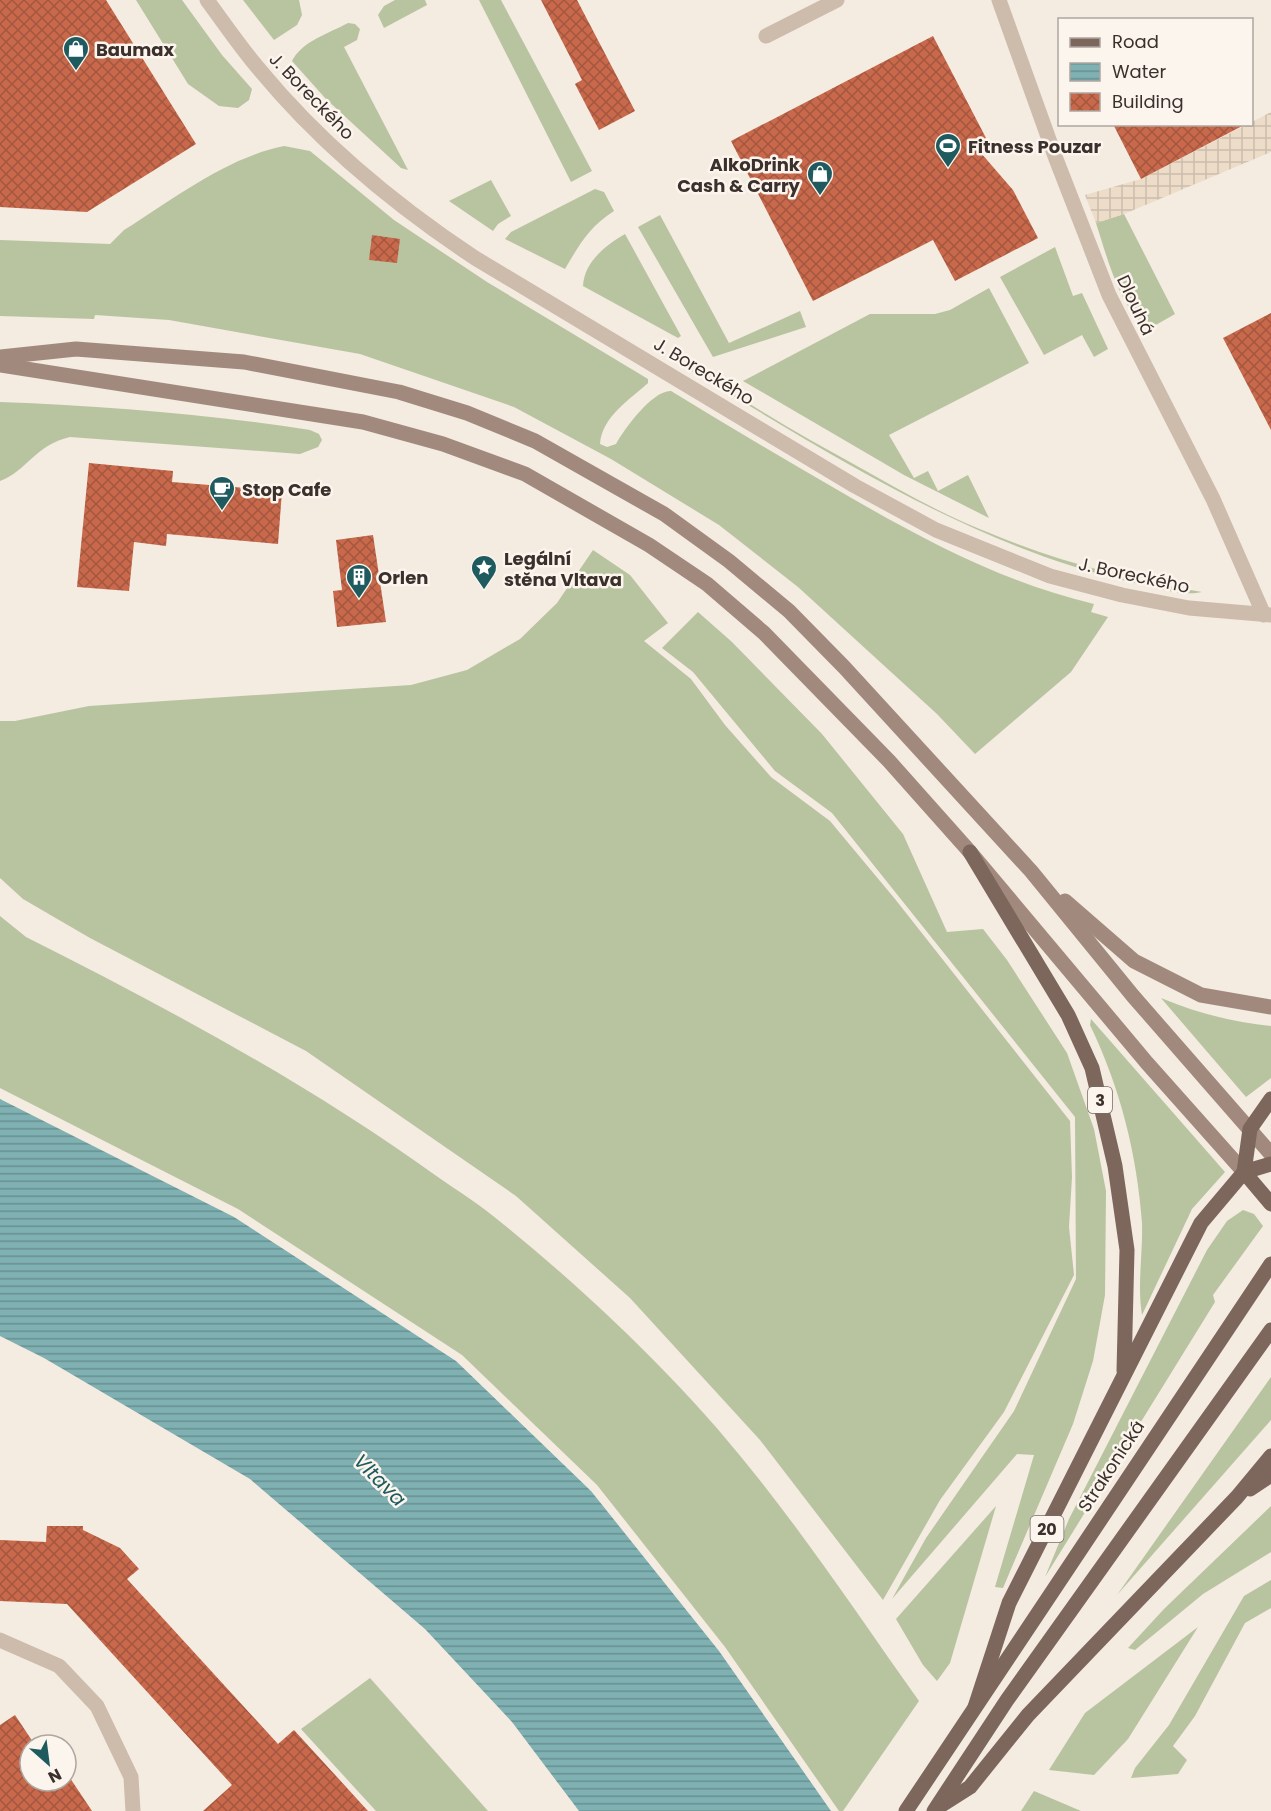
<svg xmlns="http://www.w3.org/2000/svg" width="1271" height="1811" font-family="Poppins,sans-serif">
  <defs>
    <pattern id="plaza-grid" width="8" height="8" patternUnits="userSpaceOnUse" patternTransform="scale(1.5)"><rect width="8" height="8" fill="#ecdcc8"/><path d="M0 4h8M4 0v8" fill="none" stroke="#cbbdac"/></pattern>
    <pattern id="water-rules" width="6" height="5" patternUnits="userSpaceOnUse" patternTransform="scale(1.5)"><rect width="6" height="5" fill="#7fb0b2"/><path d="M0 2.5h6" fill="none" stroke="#699091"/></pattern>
    <pattern id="building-cross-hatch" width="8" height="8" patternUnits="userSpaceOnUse" patternTransform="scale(1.5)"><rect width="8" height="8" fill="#c8694b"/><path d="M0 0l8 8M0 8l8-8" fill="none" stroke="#a4573f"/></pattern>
  </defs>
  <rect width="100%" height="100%" fill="#f4ebe1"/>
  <!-- grass -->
  <g fill="#b8c4a0">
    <path d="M136,0h46l40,55 30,34 -3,11 -11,8 -19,-2 -31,-22z"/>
    <path d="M243,0h56l3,15 -5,10 -23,15z"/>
    <path d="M395,0h30l2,5 -43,23 -6,-13 6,-9z"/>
    <path d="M479,0h22l91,171 -21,11z"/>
    <path d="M348,23l7,1 5,5 -3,11 -13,7 64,123 -7,-2 -75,-69 -34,-38c10,-20 38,-28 56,-38z"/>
    <path d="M284,146l26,5 84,69 93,62 161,97v4c-19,17 -46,34 -48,61l7,3 9,-3c8,-15 37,-54 55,-53 59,36 118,71 177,105 78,45 157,87 246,108l-3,8 17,5 -37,55 -96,82 -38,-40 -139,-127 -79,-62 -108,-66 -97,-52 -154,-53 -191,-34 -74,-5 -1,4 -94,-3v-76l110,4 14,-14c50,-31 101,-72 160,-84z"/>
    <path d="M491,180l20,36 -13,8 -5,7 -44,-30z"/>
    <path d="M595,189l9,3 10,19c-24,15 -35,34 -49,58l-60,-30 6,-7z"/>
    <path d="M1124,214l51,100 -21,12 -9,1c-27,-25 -38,-70 -49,-104z"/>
    <path d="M660,215l69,128 71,-32 6,16 -93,30 -75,-130z"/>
    <path d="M625,234l56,102 -3,2 -95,-52c1,-24 23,-41 42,-52z"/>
    <path d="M1055,247l18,49 9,-3 26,56 -14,8 -12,-22 -38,20 -44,-78z"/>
    <path d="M989,288l40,75 -140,72 25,43 14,-7 10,20 30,-16 21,43 -85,-43 -161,-94 127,-67h65l15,-4z"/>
    <path d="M689,366c12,1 21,13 31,19 44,29 91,56 137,81 44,25 88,50 135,68 67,28 139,46 210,58 -20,5 -47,-5 -67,-9 -165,-37 -305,-130 -449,-215z"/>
    <path d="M0,402c104,4 207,12 310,28l9,4 3,6 -4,7 -18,7 -230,-17c-35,8 -43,34 -70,44z"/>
    <path d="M593,550l37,25 38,48 -24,18 47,38 34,46 46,52 59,44 65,78 175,222 2,56 -3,50 5,48 -70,137 -64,88 -57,100 -123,-160 -130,-142 -114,-102 -210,-145 -216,-113 -67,-39 -23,-21v-157h15l74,-15 322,-21 56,-15 53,-31 37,-36z"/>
    <path d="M698,612l34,30 90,92 81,100 44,98 36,-3 24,31 60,93 27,76 12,62 -1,104 -12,66 -20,63 -70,164 -8,-1 39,-132 -17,-1 -125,145 34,-61 88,-127 62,-132 -1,-162 -243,-304 -57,-42 -82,-99 -31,-24z"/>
    <path d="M0,916l26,21c141,71 281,146 409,238 23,16 47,31 68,49 57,46 113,97 164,150 99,101 171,213 252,327l-76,110h-4l-114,-164 -128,-162 -135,-130 -224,-146 -238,-121z"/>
    <path d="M1161,998c36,15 71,24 110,28v52l-25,19z"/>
    <path d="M1091,1019l134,153 -33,37 -50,106c-5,-30 1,-61 0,-92 -5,-69 -22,-136 -52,-198z"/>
    <path d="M1243,1210l11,4 9,12 -50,69 2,7 -170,275 24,-58 138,-269 20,-29z"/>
    <path d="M1271,1377v43l-154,175z"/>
    <path d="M996,1506l-46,157 -13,18 -14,-16 -27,-46z"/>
    <path d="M1271,1506v46l-68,42 -68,56 -7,-2 36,-39z"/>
    <path d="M1271,1580v28l-26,15 -50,93 -22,30 14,14 -9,14 -47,4 4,-10 34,-43 75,-129z"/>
    <path d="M1198,1627l-70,112 -34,36 -45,-5 36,-57z"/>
    <path d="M370,1678l118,133h-112l-75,-82z"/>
    <path d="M1034,1791l47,20h-60z"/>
  </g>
  <!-- plaza -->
  <path fill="url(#plaza-grid)" d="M1271,112v40l-147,62 -28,9 -11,-28 56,-16 105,-54 6,-1v-2z"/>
  <!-- water -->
  <path fill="url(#water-rules)" d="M0,1099l234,118 222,144 135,130 128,160 112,160h-252l-67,-89 -87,-93 -175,-150 -206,-121 -44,-22z"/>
  <!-- building -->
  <g fill="url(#building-cross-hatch)">
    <path d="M0,0h106l90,144 -109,68 -87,-5z"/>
    <path d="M541,0h36l58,111 -36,19 -24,-46 7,-4z"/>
    <path d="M933,36l53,102 -12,7 39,45 25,48 -83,43 -22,-41 -120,61 -82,-160z"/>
    <path d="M1113,124h133l-105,55z"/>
    <path d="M372,235l28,4 -3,24 -28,-3z"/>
    <path d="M1271,313v117l-48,-92z"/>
    <path d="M89,463l84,8 -1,11 110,9 -4,53 -111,-10 -1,12 -32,-4 -5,49 -52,-4z"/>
    <path d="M373,535l13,87 -49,5 -4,-36 9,-1 -6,-50z"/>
    <path d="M47,1526h36v4l37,18 19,21 -12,10 151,165 16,-14 74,81h-165l29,-26 -165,-181 -67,-3v-61l46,2z"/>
    <path d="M15,1715l20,30h-5v36h36v-9l26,39h-92v-86z"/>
  </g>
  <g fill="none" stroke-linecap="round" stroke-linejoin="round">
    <!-- minor -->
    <g stroke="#cdbbac" stroke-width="15">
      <path d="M207,0c17,23 33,47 52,69 61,74 136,136 216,189l380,228 81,44 114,46 72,19 67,13 82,7"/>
      <path d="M999,0l57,159 53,136 104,204 51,116"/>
      <path d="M766,36l71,-36"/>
      <path d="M0,1640l59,26 38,40 34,71 2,34"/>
    </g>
    <!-- secondary -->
    <g stroke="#a18a7d" stroke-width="15">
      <path d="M0,357l76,-8 168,13 155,30 68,21 68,28 129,73 65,47 60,50 55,56 187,204 102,125 138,158"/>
      <path d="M0,365l363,57 80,22 82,30 124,71 58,39 57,49 125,128 81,91 177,211 97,109"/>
      <path d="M1065,901l69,60 67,34 70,12"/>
    </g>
    <!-- primary -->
    <g stroke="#7d675c" stroke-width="15">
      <path d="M970,852l98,163 24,53 23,98 12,84 -3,121"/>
      <path d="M1244,1172l27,32"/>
      <path d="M1244,1172l27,-8"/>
      <path d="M1250,1489l21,-14"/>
      <path d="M975,1707l34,-104 192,-380 43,-51 6,-43 21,-30"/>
      <path d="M940,1806l30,-19 58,-72 209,-218 34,-41"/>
      <path d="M906,1811l365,-547"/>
      <path d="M934,1811l73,-111 264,-370"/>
    </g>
  </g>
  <!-- icons -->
  <defs>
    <symbol id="shop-pin" viewBox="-11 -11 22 30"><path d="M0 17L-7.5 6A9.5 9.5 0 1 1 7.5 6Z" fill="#1f5a5e" stroke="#fbf5ee"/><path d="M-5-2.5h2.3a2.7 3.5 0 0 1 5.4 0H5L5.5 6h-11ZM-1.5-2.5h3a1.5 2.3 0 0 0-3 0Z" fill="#fff"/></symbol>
    <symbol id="stadium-pin" viewBox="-11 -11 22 30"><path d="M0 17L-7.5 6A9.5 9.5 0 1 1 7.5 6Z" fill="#1f5a5e" stroke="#fbf5ee"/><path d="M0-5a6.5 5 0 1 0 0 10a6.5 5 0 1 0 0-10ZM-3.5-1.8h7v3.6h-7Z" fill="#fff"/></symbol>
    <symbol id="cafe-pin" viewBox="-11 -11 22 30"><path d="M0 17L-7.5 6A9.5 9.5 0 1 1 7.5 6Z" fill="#1f5a5e" stroke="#fbf5ee"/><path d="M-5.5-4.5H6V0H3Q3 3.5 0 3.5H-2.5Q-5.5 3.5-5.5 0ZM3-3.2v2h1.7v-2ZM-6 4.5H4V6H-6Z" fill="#fff"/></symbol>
    <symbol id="sight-pin" viewBox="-11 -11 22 30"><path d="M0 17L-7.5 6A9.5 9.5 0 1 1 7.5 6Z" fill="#1f5a5e" stroke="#fbf5ee"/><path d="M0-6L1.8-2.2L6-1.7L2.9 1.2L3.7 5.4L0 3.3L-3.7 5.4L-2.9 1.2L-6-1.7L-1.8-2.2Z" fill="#fff"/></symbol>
    <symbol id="building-pin" viewBox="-11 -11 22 30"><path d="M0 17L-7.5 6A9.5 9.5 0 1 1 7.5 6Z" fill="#1f5a5e" stroke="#fbf5ee"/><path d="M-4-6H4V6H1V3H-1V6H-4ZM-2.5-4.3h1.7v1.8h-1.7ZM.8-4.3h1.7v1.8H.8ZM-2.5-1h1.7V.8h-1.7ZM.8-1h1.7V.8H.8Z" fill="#fff"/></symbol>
  </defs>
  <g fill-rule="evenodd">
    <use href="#shop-pin" x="61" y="34" width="30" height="40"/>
    <use href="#stadium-pin" x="933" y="131" width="30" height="40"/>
    <use href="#shop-pin" x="805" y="159" width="30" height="40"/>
    <use href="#cafe-pin" x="207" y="474" width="30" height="40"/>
    <use href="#sight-pin" x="469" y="553" width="30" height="40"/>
    <use href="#building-pin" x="344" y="562" width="30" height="40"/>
  </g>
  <g text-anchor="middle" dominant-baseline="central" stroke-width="5" stroke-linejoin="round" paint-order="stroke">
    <!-- shield labels -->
    <g fill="#fbf5ee" stroke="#756b66" stroke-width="1.5">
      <rect x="1088" y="1087" width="24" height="26" rx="4.5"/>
      <rect x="1030.5" y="1516" width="33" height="26" rx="4.5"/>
    </g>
    <g font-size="16" font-weight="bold" fill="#3b302b">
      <text x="1100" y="1100">3</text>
      <text x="1047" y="1529">20</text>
    </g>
    <!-- poi labels -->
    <g font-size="18" font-weight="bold" fill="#3b302b" stroke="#fbf5ee" text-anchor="start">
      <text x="96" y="49">Baumax</text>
      <text x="968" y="146">Fitness Pouzar</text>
      <text x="800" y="164" text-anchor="end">AlkoDrink<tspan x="800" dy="21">Cash &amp; Carry</tspan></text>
      <text x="242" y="489">Stop Cafe</text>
      <text x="504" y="558">Legální<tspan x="504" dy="21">stěna Vltava</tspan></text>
      <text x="378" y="577">Orlen</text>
    </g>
    <!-- street labels -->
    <g font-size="18" fill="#3b302b" stroke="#fbf5ee">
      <text transform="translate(312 96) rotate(46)">J. Boreckého</text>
      <text transform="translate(1136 305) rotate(65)">Dlouhá</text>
      <text transform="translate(704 371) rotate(31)">J. Boreckého</text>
      <text transform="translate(1134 575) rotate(12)">J. Boreckého</text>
      <text transform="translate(1111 1466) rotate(-57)">Strakonická</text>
    </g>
    <!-- water labels -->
    <g font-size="20" font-style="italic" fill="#1f5a5e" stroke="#fbf5ee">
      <text transform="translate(380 1480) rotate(45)">Vltava</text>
    </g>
  </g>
  <!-- legend -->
  <rect x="1058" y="18" width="195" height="108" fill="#fbf5ee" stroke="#aea6a0" stroke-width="1.5"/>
  <rect x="1070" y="38" width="30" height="9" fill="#7d675c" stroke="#aea6a0" stroke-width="1.5"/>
  <text x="1112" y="48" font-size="18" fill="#3b302b">Road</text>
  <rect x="1070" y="63" width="30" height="18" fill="url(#water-rules)" stroke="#aea6a0" stroke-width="1.5"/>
  <text x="1112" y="78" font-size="18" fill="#3b302b">Water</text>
  <rect x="1070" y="93" width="30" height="18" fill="url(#building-cross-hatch)" stroke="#aea6a0" stroke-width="1.5"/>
  <text x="1112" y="108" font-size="18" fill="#3b302b">Building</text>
  <!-- north arrow -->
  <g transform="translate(48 1763) rotate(152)"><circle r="28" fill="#fbf5ee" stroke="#aea6a0" stroke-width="1.5"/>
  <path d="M0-4.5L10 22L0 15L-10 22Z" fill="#1f5a5e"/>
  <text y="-9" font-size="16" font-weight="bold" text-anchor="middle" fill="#3b302b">N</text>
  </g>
</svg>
